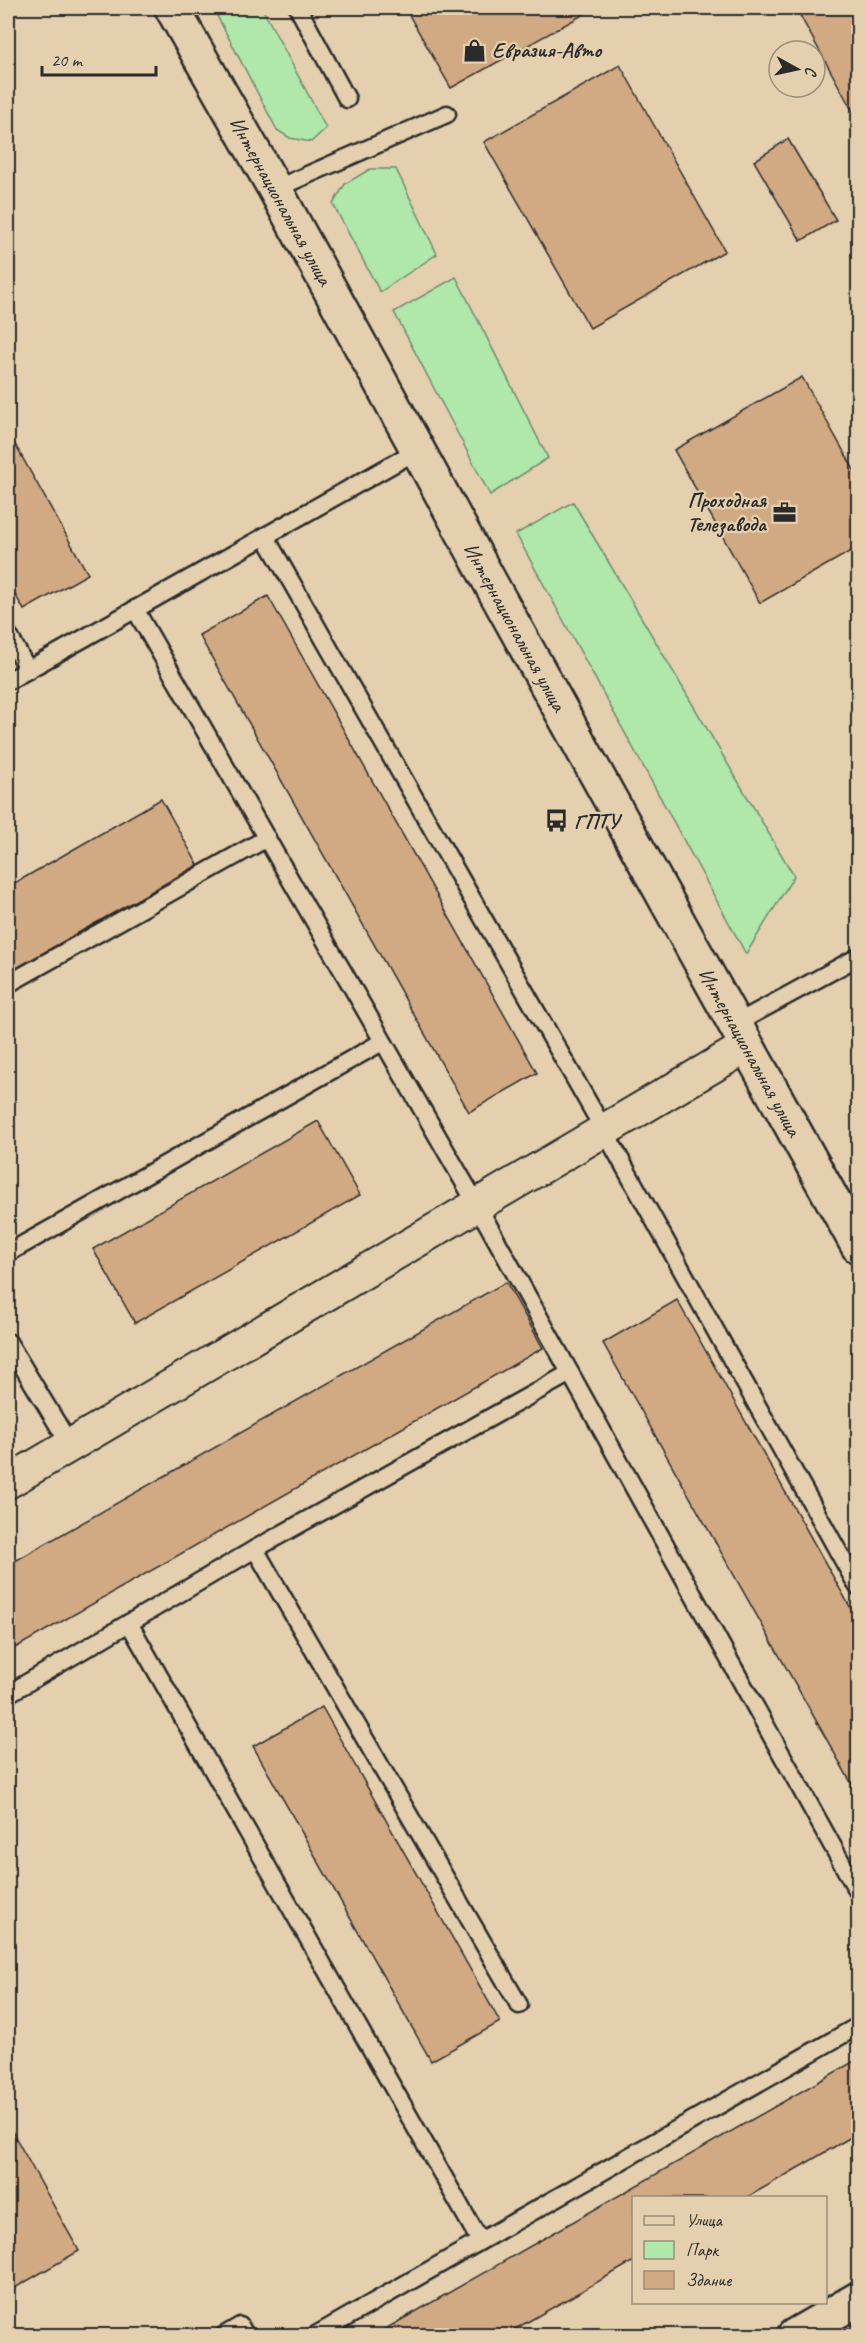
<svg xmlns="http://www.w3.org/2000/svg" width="866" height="2343" font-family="Caveat,sans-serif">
  <rect width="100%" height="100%" fill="#e4d0af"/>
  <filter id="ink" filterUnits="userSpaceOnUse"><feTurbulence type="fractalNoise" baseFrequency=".0167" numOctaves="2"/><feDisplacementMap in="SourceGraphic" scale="12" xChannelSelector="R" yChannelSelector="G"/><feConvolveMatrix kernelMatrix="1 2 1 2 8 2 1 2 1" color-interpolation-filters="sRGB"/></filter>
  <g filter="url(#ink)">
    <!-- green -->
    <g fill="#b0e7ab" stroke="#6e896b" stroke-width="1.5">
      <path d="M213,8h49l64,120 -15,14 -21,-4 -13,-8z"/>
      <path d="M370,169h26l41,85 -57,38 -47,-88 12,-20z"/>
      <path d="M456,277l92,181 -58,37 -96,-183z"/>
      <path d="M573,502l221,374 -48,78 -230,-420z"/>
    </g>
    <!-- building -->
    <g fill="#d1aa83" stroke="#2b2b2b" stroke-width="1.5">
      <path d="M405,8h180l3,4 -137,76z"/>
      <path d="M796,8h62v113z"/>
      <path d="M620,65l105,186 -135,77 -106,-186z"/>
      <path d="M788,139l48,81 -35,21 -47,-80z"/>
      <path d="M802,377l56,100v70l-98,56 -86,-153z"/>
      <path d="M8,432l80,142 -64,36 -16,-28z"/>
      <path d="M268,596l269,477 -68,39 -270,-477z"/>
      <path d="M161,799l37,66 -190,108v-86z"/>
      <path d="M318,1121l42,74 -225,128 -42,-74z"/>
      <path d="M506,1282l37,66 -535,304v-87z"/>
      <path d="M677,1300l181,321v174l-255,-452z"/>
      <path d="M322,1707l178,315 -69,39 -178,-315z"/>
      <path d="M858,2059v74l-112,65h-112v63l-131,75h-130z"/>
      <path d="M8,2124l71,127 -66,38 -5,-9z"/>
    </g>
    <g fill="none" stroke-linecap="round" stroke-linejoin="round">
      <defs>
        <g id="service">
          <path d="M298,8l49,91"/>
          <path d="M275,189l172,-75"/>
          <path d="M265,536l339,594 254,457"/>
          <path d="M135,609l342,596 381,687"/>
          <path d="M8,634l20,36"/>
          <path d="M8,681l410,-231"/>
          <path d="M8,984l259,-146"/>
          <path d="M735,1024l123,-67"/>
          <path d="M8,1253l374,-211"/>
          <path d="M8,1342l62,103"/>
          <path d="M255,1549l264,456"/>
          <path d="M129,1623l351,618"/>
          <path d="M8,1694l247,-145 315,-176"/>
          <path d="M223,2336l17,-10 6,10"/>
          <path d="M314,2336l544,-310"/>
        </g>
        <path id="minor" d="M8,1482l739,-436"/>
        <path id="tertiary" d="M172,8l103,181 222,406 361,651"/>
        <path id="secondary" d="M794,2336l64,-37"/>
      </defs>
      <!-- service casing -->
      <use href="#service" stroke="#2b2b2b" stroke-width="21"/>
      <!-- minor casing -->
      <use href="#minor" stroke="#2b2b2b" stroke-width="36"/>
      <!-- tertiary casing -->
      <use href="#tertiary" stroke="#2b2b2b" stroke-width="38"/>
      <!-- secondary casing -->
      <use href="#secondary" stroke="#2b2b2b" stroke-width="38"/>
      <!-- service -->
      <use href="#service" stroke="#e4d0af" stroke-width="16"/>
      <!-- minor -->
      <use href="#minor" stroke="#e4d0af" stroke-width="32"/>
      <!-- tertiary -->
      <use href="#tertiary" stroke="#e4d0af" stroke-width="33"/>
      <!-- secondary -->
      <use href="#secondary" stroke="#e4d0af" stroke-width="33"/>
    </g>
  </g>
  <!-- icons -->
  <defs>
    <symbol id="shop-bare" viewBox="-9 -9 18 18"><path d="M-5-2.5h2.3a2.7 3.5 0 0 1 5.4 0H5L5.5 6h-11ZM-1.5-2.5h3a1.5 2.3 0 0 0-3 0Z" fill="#2b2b2b" stroke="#e4d0af" stroke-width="2.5" paint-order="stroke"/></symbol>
    <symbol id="office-bare" viewBox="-9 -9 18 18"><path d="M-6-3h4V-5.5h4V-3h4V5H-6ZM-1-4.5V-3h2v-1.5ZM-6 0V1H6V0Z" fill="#2b2b2b" stroke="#e4d0af" stroke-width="2.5" paint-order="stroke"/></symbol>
    <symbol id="bus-bare" viewBox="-9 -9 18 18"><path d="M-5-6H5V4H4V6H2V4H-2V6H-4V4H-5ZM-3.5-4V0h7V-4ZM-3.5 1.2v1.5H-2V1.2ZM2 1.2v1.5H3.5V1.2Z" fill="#2b2b2b" stroke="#e4d0af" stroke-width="2.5" paint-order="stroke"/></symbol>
  </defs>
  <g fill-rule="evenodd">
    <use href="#shop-bare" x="458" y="34" width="33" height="33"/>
    <use href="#office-bare" x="768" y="496" width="33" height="33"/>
    <use href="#bus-bare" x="540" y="804" width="33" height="33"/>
  </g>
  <g text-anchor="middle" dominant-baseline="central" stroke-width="4.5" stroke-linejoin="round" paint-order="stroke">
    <!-- poi labels -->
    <g font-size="21" font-weight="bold" fill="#2b2b2b" stroke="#e4d0af" text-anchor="start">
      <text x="492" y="50">Евразия-Авто</text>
      <text x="766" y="500" text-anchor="end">Проходная<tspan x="766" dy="24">Телезавода</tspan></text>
      <text x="574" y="821">ГПТУ</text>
    </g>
    <!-- street labels -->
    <g font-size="21" fill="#2b2b2b" stroke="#e4d0af">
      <text transform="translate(281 201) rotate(61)">Интернациональная улица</text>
      <text transform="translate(515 627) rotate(61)">Интернациональная улица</text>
      <text transform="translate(750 1052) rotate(61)">Интернациональная улица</text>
    </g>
  </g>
  <!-- margin -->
  <rect width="866" height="2343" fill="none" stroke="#e4d0af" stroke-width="30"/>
  <rect x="15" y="15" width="836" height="2313" fill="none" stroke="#2b2b2b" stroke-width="2" filter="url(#ink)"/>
  <!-- legend -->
  <rect x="632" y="2196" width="195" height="108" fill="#e4d0af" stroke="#9a8e7a" stroke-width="1.5"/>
  <rect x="644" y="2216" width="30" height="9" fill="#e4d0af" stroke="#9a8e7a" stroke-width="1.5"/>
  <text x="686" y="2226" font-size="18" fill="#2b2b2b">Улица</text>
  <rect x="644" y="2241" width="30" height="18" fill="#b0e7ab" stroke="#9a8e7a" stroke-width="1.5"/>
  <text x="686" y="2256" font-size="18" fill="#2b2b2b">Парк</text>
  <rect x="644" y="2271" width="30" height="18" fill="#d1aa83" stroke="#9a8e7a" stroke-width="1.5"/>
  <text x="686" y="2286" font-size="18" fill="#2b2b2b">Здание</text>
  <!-- north arrow -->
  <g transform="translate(797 69) rotate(98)"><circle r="28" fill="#e4d0af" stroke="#9a8e7a" stroke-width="1.5"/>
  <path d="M0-4.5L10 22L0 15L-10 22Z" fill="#2b2b2b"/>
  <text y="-9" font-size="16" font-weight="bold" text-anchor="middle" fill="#2b2b2b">С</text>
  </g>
  <!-- scale -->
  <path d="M42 66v9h114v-9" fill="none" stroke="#2b2b2b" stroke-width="3"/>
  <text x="51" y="66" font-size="18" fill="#2b2b2b" stroke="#e4d0af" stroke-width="4.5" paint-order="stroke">20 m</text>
</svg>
